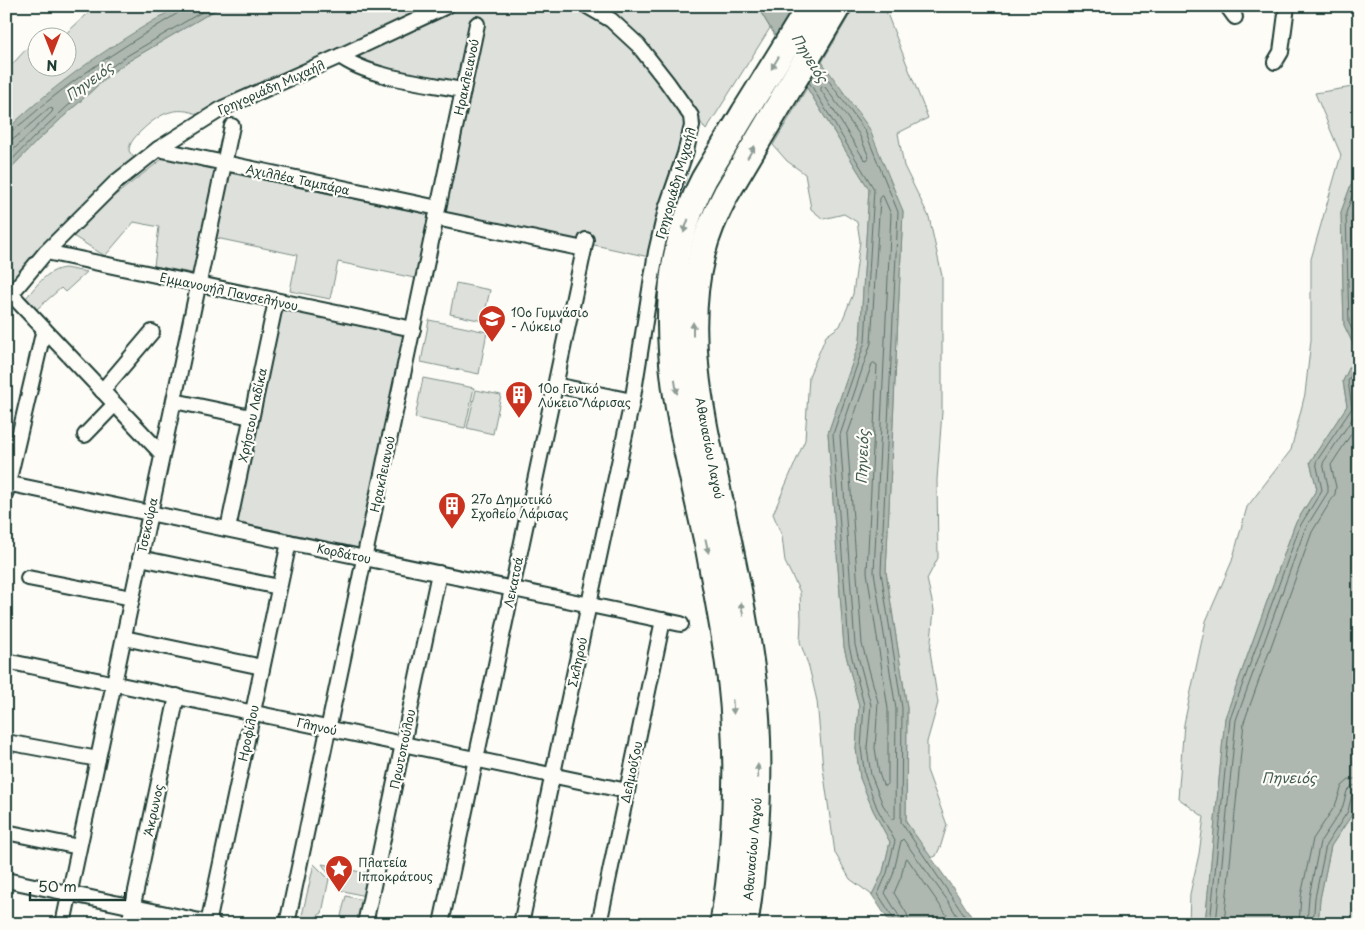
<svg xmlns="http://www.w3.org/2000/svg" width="1365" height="930" font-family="'Playpen Sans',sans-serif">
  <rect width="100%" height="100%" fill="#fdfcf7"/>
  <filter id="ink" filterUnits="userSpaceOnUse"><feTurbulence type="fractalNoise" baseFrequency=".02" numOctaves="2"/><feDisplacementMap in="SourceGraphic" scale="10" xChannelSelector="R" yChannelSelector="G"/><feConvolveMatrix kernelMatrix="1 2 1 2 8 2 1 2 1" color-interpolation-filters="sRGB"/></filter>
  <g filter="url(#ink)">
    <!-- green -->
    <g fill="#dde0db" stroke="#7e8e88">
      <path d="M96,6h83c-60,37 -122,75 -173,125v-60l36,-39 3,5 -7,1v30h30v-30l-6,-1z"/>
      <path d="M222,6h216l-239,109c-24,-11 -41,0 -58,16 -6,6 -12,12 -12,20l5,7 -39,39 -89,96v-120l32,-33 72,-66 17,-12z"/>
      <path d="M459,6h109l35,14 23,19 59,75 3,12 -39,131 -205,-45 28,-127 -101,-20 -8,-3 -5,-9z"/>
      <path d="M596,6h161l13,22 -64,102 -27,-39z"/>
      <path d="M855,6h29l44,112 -30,15 6,33 25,51 13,59v136l-5,68 1,78 -11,21 7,31 -4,41 8,52 -11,39v28l20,55 -6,20 -5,11 -5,2 -25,-36 1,-114 -21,-136 17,-361 -81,-149z"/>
      <path d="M1359,86v77l-18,49 3,113 13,27 -14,29 4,25 -37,56 7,27 -22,35 -70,194 -20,206h-16l1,-30 9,-40 5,-37 -26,-19 6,-74 22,-103 26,-60 15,-54 44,-57 14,-56 6,-54v-81l30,-104 -26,-62z"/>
      <path d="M807,88l62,101 -9,152 -32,92 16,214 15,59 -3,42 4,30 13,32 17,32 -7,30 -11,23 -22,-16 -15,-26 -12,-85 -6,-67 -8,-34 -9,-25 1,-22 -1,-28 -15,-30 -3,-26 -9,-22 32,-74 4,-64 17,-40 14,-10 13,-32 7,-53 -3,-19 -13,-8 -21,5 -12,-10 -6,-35 -18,-13 -14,-16z"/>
      <path d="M166,156l52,10 -21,108 -43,-8 5,-39 -25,-5 -29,34 -32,-20 40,-39z"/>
      <path d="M230,173l202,42 -13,64 -81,-17 -8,37 -40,-8 7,-36 -81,-17z"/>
      <path d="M65,268l22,4 -22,20 -4,-4 -24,21 -11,-11c12,-14 21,-28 39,-30z"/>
      <path d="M456,283l34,7 -7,31 -33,-7z"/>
      <path d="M280,309l128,26 -45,215 -127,-28z"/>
      <path d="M429,320l58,12 -8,42 -58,-12z"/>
      <path d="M423,378l51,10 -9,40 -50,-10z"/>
      <path d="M476,390l25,5 -8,39 -26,-6z"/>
      <path d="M1353,813l6,5v106h-41l2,-25 11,-53z"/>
      <path d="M314,864l15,15 -7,34 -17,11h-5z"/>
      <path d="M322,864l48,10 -5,22 -25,-6z"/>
      <path d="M346,896l17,4 -5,24h-12l-5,-8z"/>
    </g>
    <!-- water -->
    <g fill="#aeb8b1" stroke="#75877f">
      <path d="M179,6h43l-95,56 -17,12 -72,66 -32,33v-42c48,-48 114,-92 173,-125z"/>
      <path d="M757,6h28l37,56 47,66 34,83 -17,361 21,136 -1,114 51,72 19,30h-85l-19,-29 11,-23 7,-30 -17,-32 -13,-32 -4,-30 3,-42 -15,-59 -16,-214 32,-92 9,-152z"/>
      <path d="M1359,163v623l-6,27 -22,33 -11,53 -2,25h-113l20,-206 70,-194 22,-35 -7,-27 37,-56 -4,-25 14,-29 -13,-27 -3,-113z"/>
    </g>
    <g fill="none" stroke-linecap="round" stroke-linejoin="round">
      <!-- shore -->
      <g stroke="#586e66" stroke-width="1">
        <path d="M818,66l47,65 33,81 -17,360 21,136 -1,114 69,102"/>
        <path d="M809,82l65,107 -9,153 -32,92 16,212 15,59 -3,43 4,28 12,32 18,33 -8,32 -9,21 16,25 1,5"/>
        <path d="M822,86l3,1 34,47 10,23 -2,3 -3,-1 -43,-69z"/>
        <path d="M6,134c6,-1 35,-27 42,-33 41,-33 85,-60 130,-88l2,-7"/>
        <path d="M6,140l9,-2 34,-30 4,1 -1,3 -46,45"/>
        <path d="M6,166l28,-29 73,-67 18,-13 87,-51"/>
        <path d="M1359,177l-13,36 3,110 10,21"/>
        <path d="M1359,195l-7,19 3,107 4,9"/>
        <path d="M883,196l8,18 -17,358 22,137 -1,109 -2,2 -10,-15 -12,-30 -4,-27 4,-43 -16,-60 -15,-210 31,-92 9,-145z"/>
        <path d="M874,363l3,2 -10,207 21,137v75l-3,2 -2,-1 -4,-12 -4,-25 3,-46 -16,-58 -15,-208 25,-72z"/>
        <path d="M901,924l-2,-8 -14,-23 8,-18 8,-34 2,-2 45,62 14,23"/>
        <path d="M909,924l-2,-10 -13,-21 7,-16 4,-18 2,-1 46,66"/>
        <path d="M1210,924l20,-205 70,-193 22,-36 -6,-28 36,-54 -4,-27 11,-22"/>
        <path d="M1216,924l20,-204 69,-191 23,-37v-6l-5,-23 35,-53c2,-15 -6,-22 1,-37"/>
        <path d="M1224,924l20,-202 68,-190 23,-38 1,-7 -5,-22 28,-43"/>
        <path d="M1299,924l2,-28 12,-57 22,-33 7,-20 7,-6 10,-2"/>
        <path d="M1307,924l2,-27 11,-55 22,-33 5,-18 5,-5 7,-1"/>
        <path d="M1313,924l2,-26 11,-53 22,-34 4,-17 7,-2"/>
      </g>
      <defs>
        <g id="street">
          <path d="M1227,6l8,11"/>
          <path d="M340,56c29,22 87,27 123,34"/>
          <path d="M1275,62l6,-10 6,-46"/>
          <path d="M158,149l280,59"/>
          <path d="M436,218l148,31"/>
          <path d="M46,252l367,77"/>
          <path d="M11,294l151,160"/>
          <path d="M6,300l40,-48 70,-70 42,-33 65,-41 117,-52 107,-50"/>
          <path d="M555,385l77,16"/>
          <path d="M102,391l50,-59"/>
          <path d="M174,401l77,16"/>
          <path d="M85,435l30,-31"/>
          <path d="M6,483l675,141"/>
          <path d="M6,492l38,-163"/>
          <path d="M228,529l48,-228"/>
          <path d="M140,558l139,29"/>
          <path d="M28,578l104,20"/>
          <path d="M124,638l138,29"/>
          <path d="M6,661l621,130"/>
          <path d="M6,742l92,17"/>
          <path d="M6,832l73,15"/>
          <path d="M6,880l208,44"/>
          <path d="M63,924l169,-798"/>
          <path d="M129,924l48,-228"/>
          <path d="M208,924l81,-382"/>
          <path d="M287,924l190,-900"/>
          <path d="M365,924l74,-351"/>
          <path d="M441,924l145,-684"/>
          <path d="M521,924l112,-527 23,-145 10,-43 19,-55 7,-28 -1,-10 -24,-34 -29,-37 -27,-25 -24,-14"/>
          <path d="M599,924l64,-304"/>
        </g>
        <g id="highway">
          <path d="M723,924c13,-80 17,-160 8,-240 -5,-45 -14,-89 -22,-133 -19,-92 -49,-186 -35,-281 4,-28 17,-66 30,-91 13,-22 27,-44 40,-66 22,-35 44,-71 66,-107"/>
          <path d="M745,924c12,-81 18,-164 8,-245 -8,-62 -21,-122 -34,-183 -17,-80 -37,-161 -17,-242 5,-21 14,-41 24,-60l112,-188"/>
        </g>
      </defs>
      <!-- street casing -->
      <use href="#street" stroke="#1f3d34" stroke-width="18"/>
      <!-- highway casing -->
      <use href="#highway" stroke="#1f3d34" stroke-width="29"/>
      <!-- street -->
      <use href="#street" stroke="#fdfcf7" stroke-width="14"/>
      <!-- highway -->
      <use href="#highway" stroke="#fdfcf7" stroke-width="25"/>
    </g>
    <!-- one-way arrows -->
    <defs><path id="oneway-solid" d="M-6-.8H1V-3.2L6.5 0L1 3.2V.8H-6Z" transform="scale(1.25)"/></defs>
    <g fill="#8e9c96">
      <use href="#oneway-solid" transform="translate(775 63) rotate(121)"/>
      <use href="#oneway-solid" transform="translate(751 152) rotate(-59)"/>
      <use href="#oneway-solid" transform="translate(686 226) rotate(109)"/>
      <use href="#oneway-solid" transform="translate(693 329) rotate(-90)"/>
      <use href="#oneway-solid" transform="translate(676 387) rotate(81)"/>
      <use href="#oneway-solid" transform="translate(707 546) rotate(78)"/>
      <use href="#oneway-solid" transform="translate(742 609) rotate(-101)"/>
      <use href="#oneway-solid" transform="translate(733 707) rotate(86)"/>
      <use href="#oneway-solid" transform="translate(758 771) rotate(-91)"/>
    </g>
  </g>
  <!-- icons -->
  <defs>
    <symbol id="school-pin" viewBox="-11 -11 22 30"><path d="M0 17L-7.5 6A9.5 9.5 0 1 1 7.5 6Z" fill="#c8321e" stroke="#fdfcf7"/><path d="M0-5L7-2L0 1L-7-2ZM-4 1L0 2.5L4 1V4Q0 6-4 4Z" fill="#fff"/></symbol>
    <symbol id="building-pin" viewBox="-11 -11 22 30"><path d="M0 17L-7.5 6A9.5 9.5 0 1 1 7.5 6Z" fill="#c8321e" stroke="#fdfcf7"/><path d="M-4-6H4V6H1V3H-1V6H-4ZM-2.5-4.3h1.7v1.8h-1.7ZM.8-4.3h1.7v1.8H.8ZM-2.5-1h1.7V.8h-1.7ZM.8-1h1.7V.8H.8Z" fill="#fff"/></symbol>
    <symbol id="sight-pin" viewBox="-11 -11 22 30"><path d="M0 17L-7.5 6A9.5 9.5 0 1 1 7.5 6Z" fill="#c8321e" stroke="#fdfcf7"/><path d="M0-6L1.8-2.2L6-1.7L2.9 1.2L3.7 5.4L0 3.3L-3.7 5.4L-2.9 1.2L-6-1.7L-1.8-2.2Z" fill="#fff"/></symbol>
  </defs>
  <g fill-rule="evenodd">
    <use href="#school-pin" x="476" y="303" width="32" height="43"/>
    <use href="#building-pin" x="503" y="379" width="32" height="43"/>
    <use href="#building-pin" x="436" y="490" width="32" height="43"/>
    <use href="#sight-pin" x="323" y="853" width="32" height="43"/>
  </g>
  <g text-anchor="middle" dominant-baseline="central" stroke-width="4.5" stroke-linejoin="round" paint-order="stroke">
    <!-- street labels -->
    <g font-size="12" fill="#1f3d34" stroke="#fdfcf7">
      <text transform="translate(466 77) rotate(-78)">Ηρακλειανού</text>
      <text transform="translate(271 87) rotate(-24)">Γρηγοριάδη Μιχαήλ</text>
      <text transform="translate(298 179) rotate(12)">Αχιλλέα Ταμπάρα</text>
      <text transform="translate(675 183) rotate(-74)">Γρηγοριάδη Μιχαήλ</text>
      <text transform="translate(229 291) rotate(12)">Εμμανουήλ Πανσελήνου</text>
      <text transform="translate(252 415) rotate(-78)">Χρήστου Λαδίκα</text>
      <text transform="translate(710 448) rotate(79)">Αθανασίου Λαγού</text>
      <text transform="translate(382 474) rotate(-78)">Ηρακλειανού</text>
      <text transform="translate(147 525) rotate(-78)">Τσεκούρα</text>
      <text transform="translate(344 553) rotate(12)">Κορδάτου</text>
      <text transform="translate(513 582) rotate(-78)">Λεκατσά</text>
      <text transform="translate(577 662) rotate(-78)">Σκληρού</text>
      <text transform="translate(317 726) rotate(12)">Γληνού</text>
      <text transform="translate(248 733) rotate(-78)">Ηροφίλου</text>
      <text transform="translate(402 749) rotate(-78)">Πρωτοπούλου</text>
      <text transform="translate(631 772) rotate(-78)">Δελμούζου</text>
      <text transform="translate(153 810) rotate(-78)">Άκρωνος</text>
      <text transform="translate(752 849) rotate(-85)">Αθανασίου Λαγού</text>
    </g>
    <!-- poi labels -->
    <g font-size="12" fill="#1f3d34" stroke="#fdfcf7" text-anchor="start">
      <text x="511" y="312">10ο Γυμνάσιο<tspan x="511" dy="14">- Λύκειο</tspan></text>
      <text x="538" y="388">10ο Γενικό<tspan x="538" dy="14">Λύκειο Λάρισας</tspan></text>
      <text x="471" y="499">27ο Δημοτικό<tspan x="471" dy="14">Σχολείο Λάρισας</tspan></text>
      <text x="358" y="862">Πλατεία<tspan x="358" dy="14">Ιπποκράτους</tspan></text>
    </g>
    <!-- water labels -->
    <g font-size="14" font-style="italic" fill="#435c53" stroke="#fdfcf7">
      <text transform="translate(810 58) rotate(58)">Πηνειός</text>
      <text transform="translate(89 81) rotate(-36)">Πηνειός</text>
      <text transform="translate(862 457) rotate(-88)">Πηνειός</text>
      <text x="1289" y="777">Πηνειός</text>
    </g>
  </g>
  <!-- margin -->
  <rect width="1365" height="930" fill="none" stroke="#fdfcf7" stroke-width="25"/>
  <rect x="12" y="12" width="1340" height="905" fill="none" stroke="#1f3d34" stroke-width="2" filter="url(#ink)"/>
  <!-- north arrow -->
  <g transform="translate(52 52) rotate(180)"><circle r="24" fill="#fdfcf7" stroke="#a4b0a9"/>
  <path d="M0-4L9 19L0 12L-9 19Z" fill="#c8321e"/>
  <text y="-8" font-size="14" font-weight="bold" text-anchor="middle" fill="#1f3d34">N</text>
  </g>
  <!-- scale -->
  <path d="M30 892v8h95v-8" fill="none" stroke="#1f3d34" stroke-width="2.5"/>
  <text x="38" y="892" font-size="15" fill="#1f3d34" stroke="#fdfcf7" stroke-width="4" paint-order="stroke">50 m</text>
</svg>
